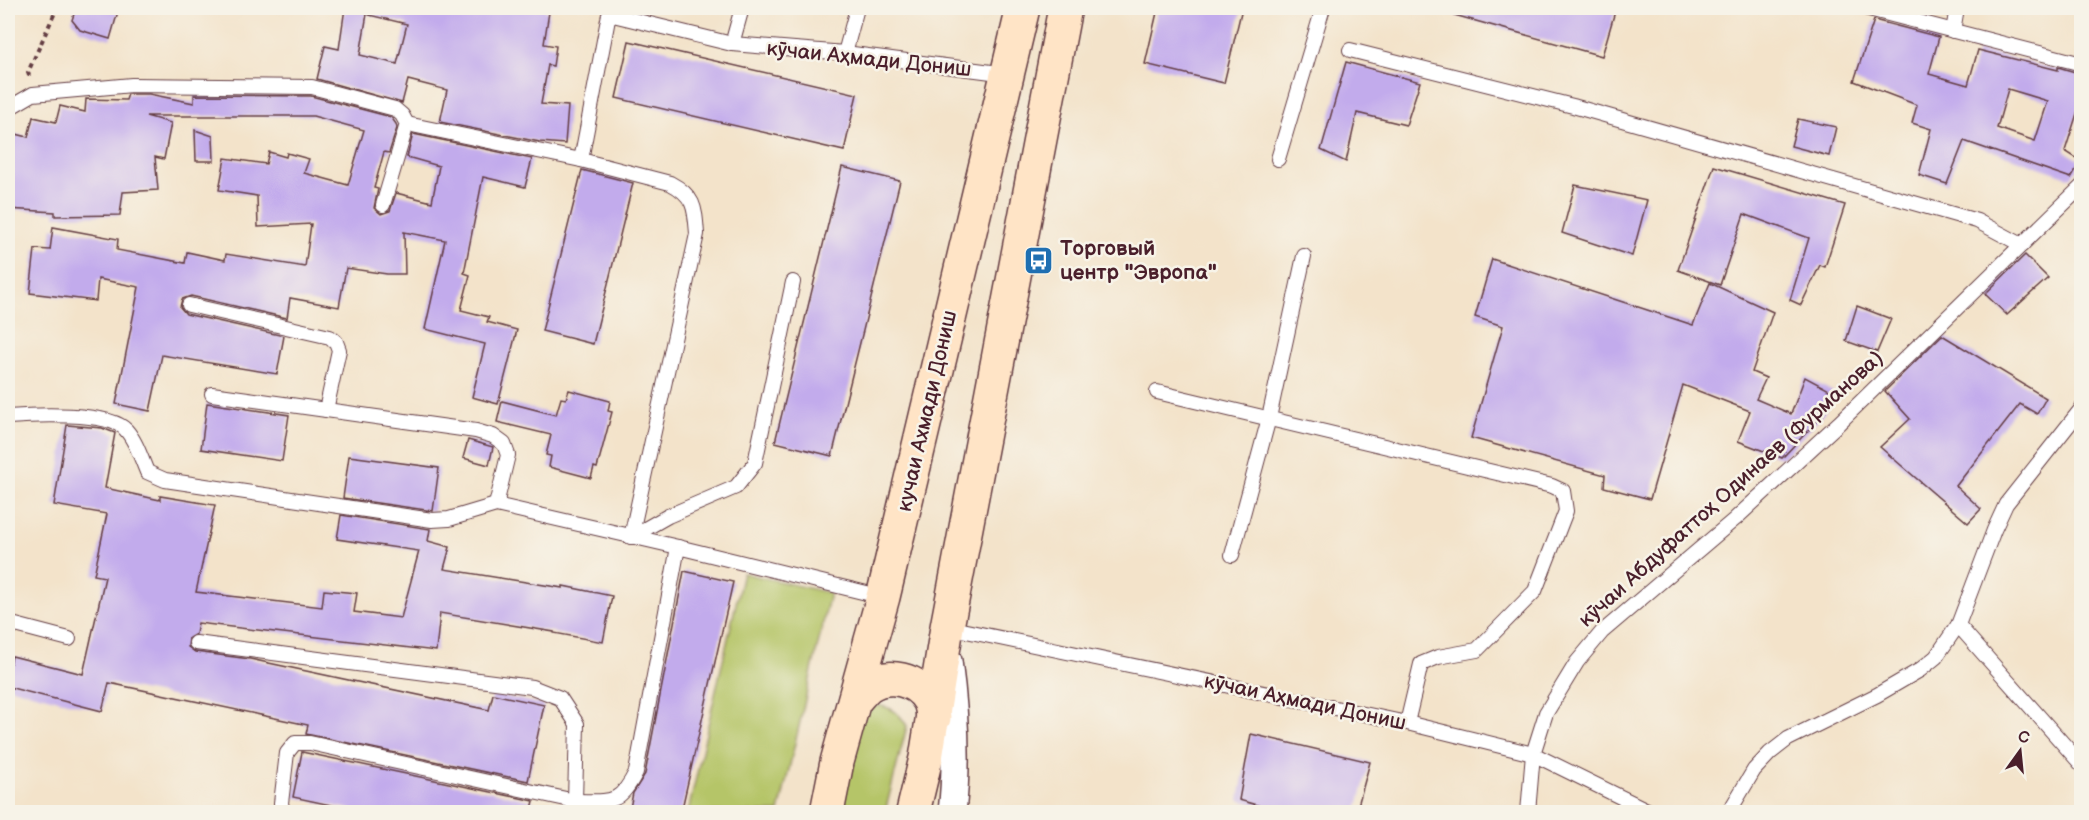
<svg xmlns="http://www.w3.org/2000/svg" width="2089" height="820" font-family="'Balsamiq Sans',sans-serif">
  <rect width="100%" height="100%" fill="#f7f3e8"/>
  <filter id="ink" filterUnits="userSpaceOnUse"><feTurbulence type="fractalNoise" baseFrequency=".0167" numOctaves="2"/><feDisplacementMap in="SourceGraphic" scale="12" xChannelSelector="R" yChannelSelector="G"/><feConvolveMatrix kernelMatrix="1 2 1 2 8 2 1 2 1" color-interpolation-filters="sRGB"/></filter>
  <filter id="wash" filterUnits="userSpaceOnUse"><feTurbulence type="fractalNoise" baseFrequency=".008" numOctaves="4" result="noise"/><feDisplacementMap in="SourceGraphic" scale="24" xChannelSelector="R" yChannelSelector="G"/><feGaussianBlur stdDeviation="1.35" result="paint"/><feColorMatrix in="noise" values="0 0 0 0 0 0 0 0 0 0 0 0 0 0 0 0 0 1.4 0 .05"/><feComposite in="paint" operator="in"/></filter>
  <g filter="url(#wash)">
    <rect width="100%" height="100%" fill="#f3e3ca"/>
    <!-- green -->
    <g fill="#b5c567" stroke="#807249" stroke-width="1.5">
      <path d="M743,573l87,20 -51,219h-91z"/>
      <path d="M873,705c17,1 25,6 34,21l-22,86h-46l25,-105z"/>
    </g>
    <g id="blocks">
      <!-- building -->
      <g fill="#c2abec" fill-rule="evenodd">
        <path d="M76,8h43l-9,31 -30,-9 -8,-10z"/>
        <path d="M345,8h23l-8,47 37,9 10,-40 -38,-9v-7h176v3l4,1 -5,32 12,2 -3,20 -5,-1 -7,39 27,2 -3,38 -25,-2 -100,-20 7,-32 -39,-10 -6,23 -85,-24 8,-33 14,3z"/>
        <path d="M1158,8h84l-18,75 -79,-19z"/>
        <path d="M1448,8h168l-14,48 -155,-43z"/>
        <path d="M1874,20l65,17 -10,37 39,11 10,-35 80,20v-3l24,7v24l-17,53 16,10 -10,17 -107,-37 -17,43 -28,-9 12,-46 -19,-6 5,-18 -63,-24zM2008,89l40,12 -13,40 -38,-13z"/>
        <path d="M629,41l228,53 -13,57 -228,-53z"/>
        <path d="M1346,62l74,20 -14,43 -49,-12 -11,49 -25,-12z"/>
        <path d="M128,94h21l45,9v-8l117,1 80,21 5,7 1,4 -8,25 -5,-1 -10,36 4,1 -4,19 7,6 9,-3 6,-18 36,9 7,-36 -32,-9 6,-23 119,25 -7,28 -42,-10 -19,96 6,2 -9,35 28,7 -2,5 30,8 -19,74 -26,-7 13,-53 -60,-15 20,-89 -41,-8 1,42h-18l-41,-6 -7,39 -49,-9 -3,20 -96,-22 -9,3 -2,8 6,7 98,22 -7,38 -115,-19 -12,56 -34,-7 23,-117 -41,-8 -2,22 -66,-8 5,-44 15,1 3,-23 65,12 -1,11 68,13 2,-11 38,8 1,-6 79,13 6,-43 -53,3 -1,-31 -38,-6 6,-32 41,6 3,-12 17,5 1,-4 22,6 -5,14 44,12 16,-55 -51,-14h-167l25,7 -7,36 -9,-2 3,33 -35,2 -3,23 -65,1v-4l-47,-3v-58l4,-18 16,4 5,-20 23,5 4,-16 25,6 1,-13 40,1z"/>
        <path d="M1798,119l38,8 -7,29 -38,-10z"/>
        <path d="M195,130l18,6 1,25h-18z"/>
        <path d="M1714,166l131,39 -20,62 -5,-2 -19,40 -11,-5 19,-62 -65,-24 -24,71 -42,-15z"/>
        <path d="M842,167l58,14 -68,275 -57,-14z"/>
        <path d="M582,170l51,13 -40,161 -51,-13z"/>
        <path d="M1575,185l72,15 -15,56 -70,-23z"/>
        <path d="M2025,255l23,23 -41,37 -22,-21z"/>
        <path d="M1492,259l201,66 17,-42 63,29 -21,60 14,6 -10,21 35,15 14,-37 30,16 -13,23 -40,42 -44,-17 12,-30 -67,-26 -33,114 -46,-12 1,-12 -134,-37 32,-112 -28,-9z"/>
        <path d="M1857,306l34,13 -14,33 -31,-11z"/>
        <path d="M1942,335l104,63 -9,16 -17,-10 -64,82 25,23 -13,14 -88,-76 30,-28 -25,-28z"/>
        <path d="M569,390l41,11 -2,10 4,1 -15,56 -3,-1 -3,11 -42,-11 2,-11 -5,-1 5,-20 -54,-13 5,-21 54,14 5,-17 5,1z"/>
        <path d="M207,403l82,12 -7,46 -81,-12z"/>
        <path d="M67,425l35,3 13,5 -10,55 55,12v-4l55,9 -19,87 126,15 2,-17 33,3 -3,19 47,6 18,-67 -82,-12 4,-24 89,14 -2,12 22,6 -6,22 119,19v-2l49,10 -9,46 -49,-9v-1l-114,-19 -4,38 -238,-28 -2,11 -7,4 -1,9 7,5 55,7 239,51 4,-16 51,11 -16,76 -222,-47 2,-9 -199,-42 -7,28 -94,-24v-12l4,-19 71,18 22,-97 -11,-2 13,-61 -53,-9z"/>
        <path d="M468,440l25,7 -4,18 -26,-7z"/>
        <path d="M349,456l90,12 -6,43 -90,-13z"/>
        <path d="M684,571l49,11 -52,231h-52l4,-20 12,-19z"/>
        <path d="M1251,734l119,28 -14,51h-71l-46,-13z"/>
        <path d="M302,752l232,49 -3,12h-163l-75,-16z"/>
      </g>
    </g>
  </g>
  <g filter="url(#ink)">
    <use href="#blocks" fill-opacity="0" stroke="#633c43" stroke-width="1.5"/>
    <g fill="none" stroke-linecap="round" stroke-linejoin="round">
      <defs>
        <g id="lane">
          <path d="M1865,8l217,56"/>
          <path d="M1953,31l4,-23"/>
          <path d="M732,44l10,-36"/>
          <path d="M1350,50l223,56 404,115 45,24"/>
          <path d="M845,53l12,-45"/>
          <path d="M8,116l1,-8 24,-14 99,-9 180,2 83,22 7,6 5,9 -24,81"/>
          <path d="M407,124l174,36 28,-146 123,30 113,9 162,21"/>
          <path d="M1278,159l45,-151"/>
          <path d="M581,160l89,23c25,13 25,25 27,51l-66,303"/>
          <path d="M189,305l141,32 6,5 3,8 -13,60"/>
          <path d="M1157,392l395,94 11,5 3,20 -31,80 -58,59 -39,7 -17,7 -14,59"/>
          <path d="M212,394l264,37 17,5 11,8 4,11 -12,50"/>
          <path d="M8,417c24,-2 102,-6 118,13 10,11 15,28 21,42l18,8 267,40 17,-1 47,-14 182,42"/>
          <path d="M631,537l37,-21 68,-29 19,-24 38,-181"/>
          <path d="M1232,555l37,-137 35,-162"/>
          <path d="M8,623l61,16"/>
          <path d="M1958,625l124,140"/>
          <path d="M947,627l460,96 126,31 118,58"/>
          <path d="M196,643l336,44 28,11 17,26 -2,77 -265,-58h-15l-8,10 -6,50 2,9"/>
          <path d="M572,812l3,-11c35,0 44,5 61,-29l42,-225 205,50"/>
          <path d="M1528,812l5,-58 13,-41 31,-51 25,-30 133,-113 104,-96 243,-237"/>
          <path d="M1729,812l25,-42 16,-17 18,-14 89,-44 43,-25 16,-13 22,-32 36,-95 12,-26 76,-96"/>
        </g>
        <path id="street" d="M948,661c7,51 10,101 4,151"/>
        <g id="secondary">
          <path d="M855,700c4,-4 8,-10 13,-14 20,-14 49,-7 61,14 3,5 3,13 5,18"/>
          <path d="M827,812l10,-50 46,-165 140,-589"/>
          <path d="M913,812l13,-54 21,-131 118,-619"/>
        </g>
      </defs>
      <!-- lane casing -->
      <use href="#lane" stroke="#633c43" stroke-width="16"/>
      <!-- street casing -->
      <use href="#street" stroke="#633c43" stroke-width="30"/>
      <!-- secondary casing -->
      <use href="#secondary" stroke="#633c43" stroke-width="36"/>
      <!-- path -->
      <path stroke="#633c43" stroke-width="4" stroke-dasharray="4.5 4.5" stroke-linecap="butt" d="M29,76l-1,-4 29,-64"/>
      <!-- lane -->
      <use href="#lane" stroke="#fff" stroke-width="14"/>
      <!-- street -->
      <use href="#street" stroke="#fff" stroke-width="27"/>
      <!-- secondary -->
      <use href="#secondary" stroke="#ffe4c6" stroke-width="33"/>
    </g>
  </g>
  <!-- icons -->
  <defs>
    <symbol id="bus-square" viewBox="-11 -11 22 22"><rect x="-9" y="-9" width="18" height="18" rx="4" fill="#1f6fb2" stroke="#f7f3e8"/><path d="M-5-6H5V4H4V6H2V4H-2V6H-4V4H-5ZM-3.5-4V0h7V-4ZM-3.5 1.2v1.5H-2V1.2ZM2 1.2v1.5H3.5V1.2Z" fill="#fff"/></symbol>
  </defs>
  <g fill-rule="evenodd">
    <use href="#bus-square" x="1022" y="244" width="33" height="33"/>
  </g>
  <g text-anchor="middle" dominant-baseline="central" stroke-width="5" stroke-linejoin="round" paint-order="stroke">
    <!-- street labels -->
    <g font-size="21" fill="#4a1f2b" stroke="#f7f3e8">
      <text transform="translate(869 59) rotate(6)">кӯчаи Аҳмади Дониш</text>
      <text transform="translate(927 411) rotate(-77)">кучаи Ахмади Дониш</text>
      <text transform="translate(1731 489) rotate(-42)">кӯчаи Абдуфаттоҳ Одинаев (Фурманова)</text>
      <text transform="translate(1305 702) rotate(12)">кӯчаи Аҳмади Дониш</text>
    </g>
    <!-- poi labels -->
    <g font-size="21" font-weight="bold" fill="#4a1f2b" stroke="#f7f3e8" text-anchor="start">
      <text x="1060" y="248">Торговый<tspan x="1060" dy="24">центр "Эвропа"</tspan></text>
    </g>
  </g>
  <!-- margin -->
  <rect width="2089" height="820" fill="none" stroke="#f7f3e8" stroke-width="30"/>
  <!-- north arrow -->
  <g transform="translate(2020 751) rotate(15)" stroke="#f7f3e8" stroke-width="4.5" paint-order="stroke">
  <path d="M0-4.5L10 22L0 15L-10 22Z" fill="#4a1f2b"/>
  <text y="-9" font-size="16" font-weight="bold" text-anchor="middle" fill="#4a1f2b">С</text>
  </g>
</svg>
